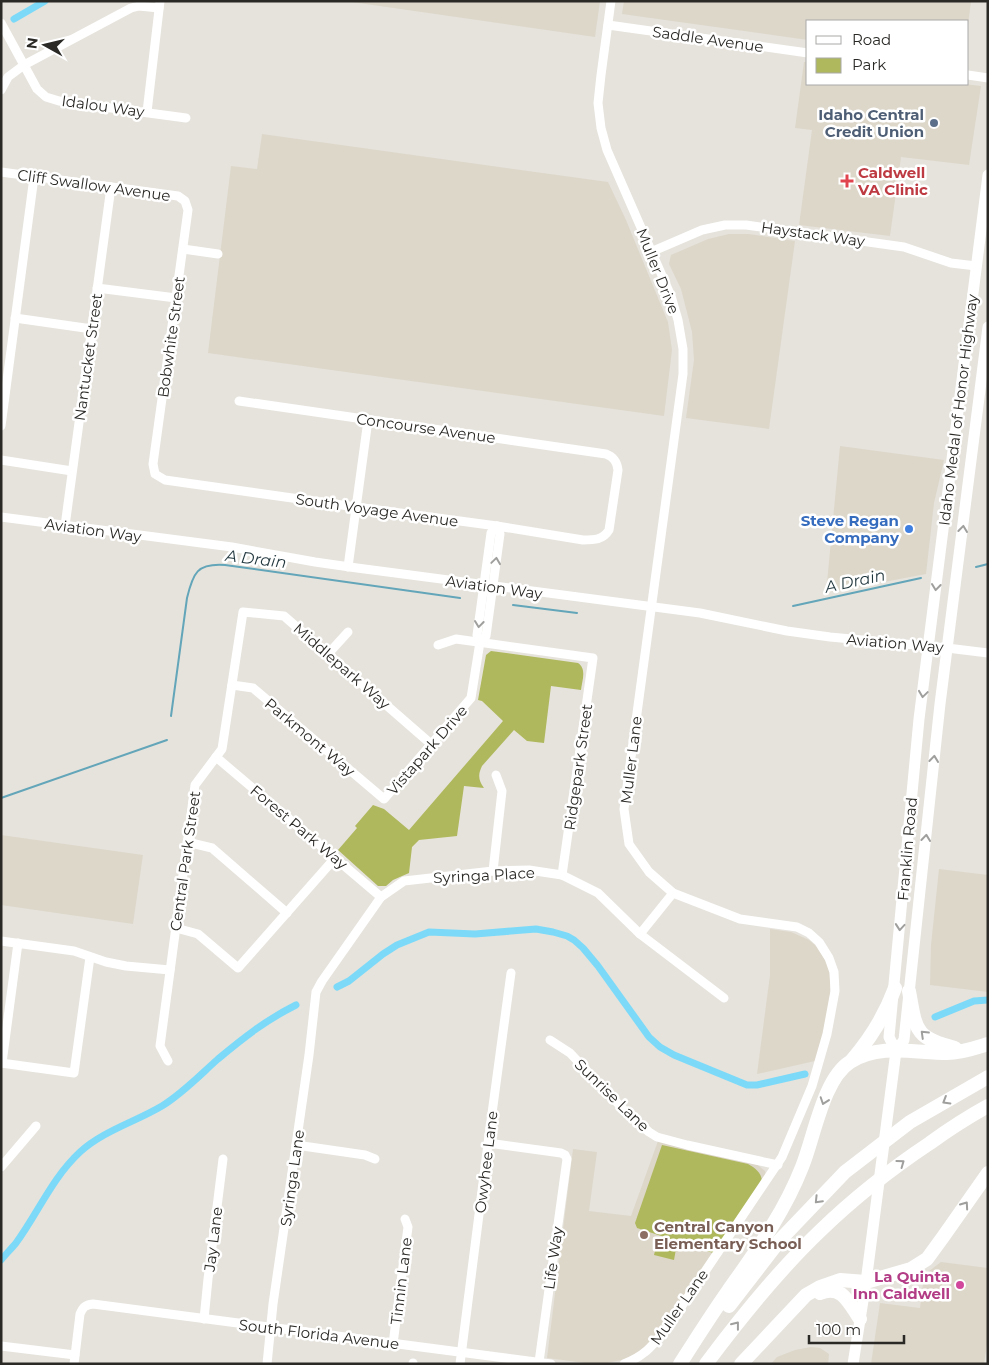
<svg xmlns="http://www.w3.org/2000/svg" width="989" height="1365" font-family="Montserrat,sans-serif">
  <rect width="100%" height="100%" fill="#e6e3dc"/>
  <!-- built -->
  <g fill="#ddd7ca">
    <path d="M345,1h255l-5,36z"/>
    <path d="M624,1h347l-3,24v-4h-160v19l-186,-26z"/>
    <path d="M804,62h4v22h156l17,2 -12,79 -68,-8 -11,79 -91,-11 13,-95 -17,-2z"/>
    <path d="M262,134l346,48 18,38 42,102 4,28 -8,66 -456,-63 23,-187 26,3z"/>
    <path d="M729,234h20l46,7 -26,188 -83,-11 8,-58 -2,-28 -11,-43 -12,-25 2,-9 37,-16z"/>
    <path d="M840,446l104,14 -10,43 -8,71 -100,19z"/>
    <path d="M1,835l142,20 -10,69 -132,-19z"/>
    <path d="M939,869l49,6v117l-58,-7 1,-40z"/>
    <path d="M770,929l21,3 18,8 7,6 10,15 3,10 1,9v15l-7,41 -8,25 -58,13 13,-99z"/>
    <path d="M658,1141l100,24 7,6 1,5 -103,151 -16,18 -8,7 -17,8 -20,4h-9l-46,-6 26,-209 24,3 -8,59 42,5z"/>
    <path d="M941,1262l47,6v70l-4,26h-113l9,-61 40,5 4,-33z"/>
    <path d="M811,1347l9,1 9,6 -1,10h-57l6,-7 18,-7z"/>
  </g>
  <!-- green -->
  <g fill="#afb85c">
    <path d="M491,651l87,12c9,6 4,18 3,27l-30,-4 -7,57 -17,-2 -13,-11 -32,36c-4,8 -4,14 2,22l-20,-2 -7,50 -38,4 -7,7 -3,26 -16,7 -7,6h-8l-40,-36 19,-22 -2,-2 18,-21 11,4 25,21 94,-109 -21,-20 -4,-1 8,-45z"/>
    <path d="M662,1145l86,19c7,4 13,8 14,17l-49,72 -76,-25 -2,-5z"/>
    <path d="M664,1246l12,3 -2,11 -20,-5 2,-8 7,2z"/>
  </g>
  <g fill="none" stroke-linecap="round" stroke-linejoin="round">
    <!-- stream -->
    <g stroke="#63a5b9" stroke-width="2">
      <path d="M976,567l12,-3"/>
      <path d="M513,605l64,8"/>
      <path d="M793,606l128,-28"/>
      <path d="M171,716l16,-118c6,-25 10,-35 38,-33l235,33"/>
      <path d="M1,798l166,-58"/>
    </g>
    <!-- canal -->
    <g stroke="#7cdaf8" stroke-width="7">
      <path d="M14,19l31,-18"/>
      <path d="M337,987l12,-6 34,-27 14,-9 32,-13 46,2 61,-5 17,3 14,4 7,4 9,8 15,18 51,71 11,10 14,8 73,30h10l48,-11"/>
      <path d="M935,1017l39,-16 14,-1"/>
      <path d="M1,1260c5,-6 10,-11 15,-17 22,-30 36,-65 64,-91 23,-21 55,-30 82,-46 21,-13 38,-31 56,-47 25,-21 48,-39 78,-54"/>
    </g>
    <!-- minor -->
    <g stroke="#fff" stroke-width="9">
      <path d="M611,1l-10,74 -3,28 3,25 6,22 64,146 7,24 5,29v25l-59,435 5,35 20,28 24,21 67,26 57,8 12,6 10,9 10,16 5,14 1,19 -8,43 -15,52 -30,71 -115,171c-15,18 -21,27 -43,36"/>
      <path d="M1,23l36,66 9,8 13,4 127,17"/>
      <path d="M608,25l200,28"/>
      <path d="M968,75l20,3"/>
      <path d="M1,90l7,-13 16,-12 107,-57 8,-2 20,2"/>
      <path d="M147,112l13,-111"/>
      <path d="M1,172l177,24 7,5 3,9 -35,254 2,10 10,6 191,27 141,19 86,14c11,0 20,0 26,-10l9,-60c-1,-8 -4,-13 -12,-16l-367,-53"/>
      <path d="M183,249l35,5"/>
      <path d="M651,252l51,-22 23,-5h21l158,22 47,16 25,3"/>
      <path d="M97,288l79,10"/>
      <path d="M15,318l77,11"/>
      <path d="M1,426l33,-249"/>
      <path d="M1,460l71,11"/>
      <path d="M1,517l231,30 83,15 42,6 343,45 87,18 43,6 117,11 41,5"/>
      <path d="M65,526l46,-339"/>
      <path d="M348,567l20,-147"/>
      <path d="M480,642l6,-6 14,-102 -3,-8"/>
      <path d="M438,645l18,-6 137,19 -31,217"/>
      <path d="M328,654l20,-22"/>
      <path d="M232,685l21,3 131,111 87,-101 9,-56 -3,-7 14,-102 6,-7"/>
      <path d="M216,757l165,140"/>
      <path d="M187,842l25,6 75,65"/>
      <path d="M493,871l9,-80 -6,-16"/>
      <path d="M176,928l22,6 40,34 97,-110"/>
      <path d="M640,934l33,-41"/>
      <path d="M1,941l73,10 32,11 20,4 44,4"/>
      <path d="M550,1040l20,13 55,58 24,21 8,5 30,8 91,20"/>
      <path d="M168,1061l-8,-15 35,-261 27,-36 21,-137 41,4 147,128"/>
      <path d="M1,1063l73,10 16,-116"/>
      <path d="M2,1063l16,-120"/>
      <path d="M488,1143l73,10 4,2 2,4 -28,203"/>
      <path d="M296,1145l69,10 10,4"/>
      <path d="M1,1167l35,-41"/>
      <path d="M204,1319l4,-40 15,-120"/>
      <path d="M393,1344l15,-117 -3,-8"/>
      <path d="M1,1346l74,9"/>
      <path d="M74,1364l6,-50c3,-7 5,-9 13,-10l458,60"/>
      <path d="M267,1364l6,-60 36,-249 7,-63 6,-11 59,-84 23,-16 89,-10 36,-1 33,5 36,18 42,41 84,64"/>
      <path d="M413,1364v-1"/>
      <path d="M460,1364l30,-236 21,-155"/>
    </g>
    <!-- major -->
    <g stroke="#fff" stroke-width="11">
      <path d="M896,1051l-7,-14 30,-318 69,-544"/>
      <path d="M853,1364l13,-82 30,-231 8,-11 36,-336 48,-377"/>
    </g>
    <!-- highway -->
    <g stroke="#fff" stroke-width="14">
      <path d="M909,991c7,38 5,47 46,57"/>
      <path d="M852,1060c19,-22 33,-45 43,-72"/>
      <path d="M820,1293c22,-9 29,10 40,26"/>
      <path d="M729,1306l51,-66 65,-68 65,-50 78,-45"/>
      <path d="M680,1364c16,-25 31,-49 48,-73 28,-40 56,-78 74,-124 12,-29 21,-88 48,-105 30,-19 65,-9 97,-9 14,0 28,-5 41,-9"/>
      <path d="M706,1364c35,-47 72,-93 114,-133 34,-33 71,-62 110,-88 18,-13 38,-26 58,-37"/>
      <path d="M741,1364l65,-69 14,-8 20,-7 26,2 45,-13 16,-10 16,-22 45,-64"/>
    </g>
  </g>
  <!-- one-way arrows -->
  <defs><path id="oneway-chevron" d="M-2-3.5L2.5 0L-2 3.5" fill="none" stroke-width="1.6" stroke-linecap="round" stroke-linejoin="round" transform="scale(1.25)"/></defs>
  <g stroke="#9f9f9d">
    <use href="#oneway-chevron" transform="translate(963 529) rotate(-83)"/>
    <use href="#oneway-chevron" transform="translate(496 561) rotate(-82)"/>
    <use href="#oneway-chevron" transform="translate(936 587) rotate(97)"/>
    <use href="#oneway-chevron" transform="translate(479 624) rotate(97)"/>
    <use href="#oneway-chevron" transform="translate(923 694) rotate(98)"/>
    <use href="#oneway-chevron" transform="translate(934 759) rotate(-84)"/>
    <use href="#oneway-chevron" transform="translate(926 838) rotate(-84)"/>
    <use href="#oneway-chevron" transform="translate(900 927) rotate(95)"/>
    <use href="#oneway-chevron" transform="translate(924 1034) rotate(-136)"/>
    <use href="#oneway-chevron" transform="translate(824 1101) rotate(109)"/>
    <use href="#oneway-chevron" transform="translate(946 1101) rotate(149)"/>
    <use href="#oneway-chevron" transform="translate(901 1163) rotate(-36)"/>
    <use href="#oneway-chevron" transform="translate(818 1200) rotate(134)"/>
    <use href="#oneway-chevron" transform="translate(965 1205) rotate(-55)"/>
    <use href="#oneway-chevron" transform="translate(736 1325) rotate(-52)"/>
  </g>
  <!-- markers -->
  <circle fill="#5c6f8a" stroke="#fff" stroke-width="2" cx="934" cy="123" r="5"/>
  <path fill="#e0444e" stroke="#fff" stroke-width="2" d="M844.5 173.5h5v5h5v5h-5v5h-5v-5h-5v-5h5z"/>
  <circle fill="#3f7fe0" stroke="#fff" stroke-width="2" cx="909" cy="529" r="5"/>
  <circle fill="#8d6e63" stroke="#fff" stroke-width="2" cx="644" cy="1235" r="5"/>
  <circle fill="#d1479c" stroke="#fff" stroke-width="2" cx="960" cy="1285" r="5"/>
  <g text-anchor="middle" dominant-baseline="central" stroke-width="5" stroke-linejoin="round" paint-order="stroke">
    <!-- street labels -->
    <g font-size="15" fill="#2a2926" stroke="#fff">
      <text transform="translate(708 39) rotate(8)">Saddle Avenue</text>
      <text transform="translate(103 106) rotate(8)">Idalou Way</text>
      <text transform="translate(94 185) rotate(8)">Cliff Swallow Avenue</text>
      <text transform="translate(813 234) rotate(8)">Haystack Way</text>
      <text transform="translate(658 271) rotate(68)">Muller Drive</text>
      <text transform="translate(171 337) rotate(-82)">Bobwhite Street</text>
      <text transform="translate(88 357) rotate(-82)">Nantucket Street</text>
      <text transform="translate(958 410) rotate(-83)">Idaho Medal of Honor Highway</text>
      <text transform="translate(426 428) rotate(8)">Concourse Avenue</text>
      <text transform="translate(377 510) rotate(8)">South Voyage Avenue</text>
      <text transform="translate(93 530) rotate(8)">Aviation Way</text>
      <text transform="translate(494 587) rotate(8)">Aviation Way</text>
      <text transform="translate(895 643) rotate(5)">Aviation Way</text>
      <text transform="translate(342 666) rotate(41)">Middlepark Way</text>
      <text transform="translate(310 737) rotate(40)">Parkmont Way</text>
      <text transform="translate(427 750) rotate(-49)">Vistapark Drive</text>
      <text transform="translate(631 760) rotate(-83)">Muller Lane</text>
      <text transform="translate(578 767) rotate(-82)">Ridgepark Street</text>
      <text transform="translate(299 827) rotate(40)">Forest Park Way</text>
      <text transform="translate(907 849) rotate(-85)">Franklin Road</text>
      <text transform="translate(185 861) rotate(-82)">Central Park Street</text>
      <text transform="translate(484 875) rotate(-3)">Syringa Place</text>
      <text transform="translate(612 1095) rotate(44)">Sunrise Lane</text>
      <text transform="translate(486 1162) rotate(-83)">Owyhee Lane</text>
      <text transform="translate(292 1178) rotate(-82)">Syringa Lane</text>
      <text transform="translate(213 1239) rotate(-83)">Jay Lane</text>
      <text transform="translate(553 1258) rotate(-82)">Life Way</text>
      <text transform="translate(401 1281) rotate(-83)">Tinnin Lane</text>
      <text transform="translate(679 1307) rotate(-55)">Muller Lane</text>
      <text transform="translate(319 1334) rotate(7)">South Florida Avenue</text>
    </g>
    <!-- service labels -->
    <g font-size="15" font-weight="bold" fill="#4e5e75" stroke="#fff" text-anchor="end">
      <text x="924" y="114">Idaho Central<tspan x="924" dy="17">Credit Union</tspan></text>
    </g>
    <!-- health labels -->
    <g font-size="15" font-weight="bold" fill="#be3a42" stroke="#fff" text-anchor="start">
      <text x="858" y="172">Caldwell<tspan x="858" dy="17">VA Clinic</tspan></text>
    </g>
    <!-- shop labels -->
    <g font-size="15" font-weight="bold" fill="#366cbe" stroke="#fff" text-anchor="end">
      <text x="899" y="520">Steve Regan<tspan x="899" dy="17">Company</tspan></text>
    </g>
    <!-- education labels -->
    <g font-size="15" font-weight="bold" fill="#785e54" stroke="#fff" text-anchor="start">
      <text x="654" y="1226">Central Canyon<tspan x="654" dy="17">Elementary School</tspan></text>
    </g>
    <!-- hotel labels -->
    <g font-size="15" font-weight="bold" fill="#b23c85" stroke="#fff" text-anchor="end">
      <text x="950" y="1276">La Quinta<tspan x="950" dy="17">Inn Caldwell</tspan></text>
    </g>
    <!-- water labels -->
    <g font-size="16" font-style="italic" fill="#1f353c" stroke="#fff">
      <text transform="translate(256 559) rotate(7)">A Drain</text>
      <text transform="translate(855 581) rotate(-12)">A Drain</text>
    </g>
  </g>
  <!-- border -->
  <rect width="989" height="1365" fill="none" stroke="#2a2926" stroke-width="5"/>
  <!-- legend -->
  <rect x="806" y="20" width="162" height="65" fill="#ffffff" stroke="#aaa9a8"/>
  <rect x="816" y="36" width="25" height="8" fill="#ffffff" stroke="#aaa9a8"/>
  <text x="852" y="45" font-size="15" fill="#2a2926">Road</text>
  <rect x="816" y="58" width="25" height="15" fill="#afb85c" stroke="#aaa9a8"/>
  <text x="852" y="70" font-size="15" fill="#2a2926">Park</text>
  <!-- north arrow -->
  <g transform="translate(45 45) rotate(278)" stroke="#ffffff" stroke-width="4" paint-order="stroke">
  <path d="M0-4L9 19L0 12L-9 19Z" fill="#2a2926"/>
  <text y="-8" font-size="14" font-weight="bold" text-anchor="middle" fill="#2a2926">N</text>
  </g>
  <!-- scale -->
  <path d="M809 1335v8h95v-8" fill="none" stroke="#2a2926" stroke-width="2.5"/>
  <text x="816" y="1335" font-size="15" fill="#2a2926" stroke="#ffffff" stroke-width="4" paint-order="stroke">100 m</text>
</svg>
